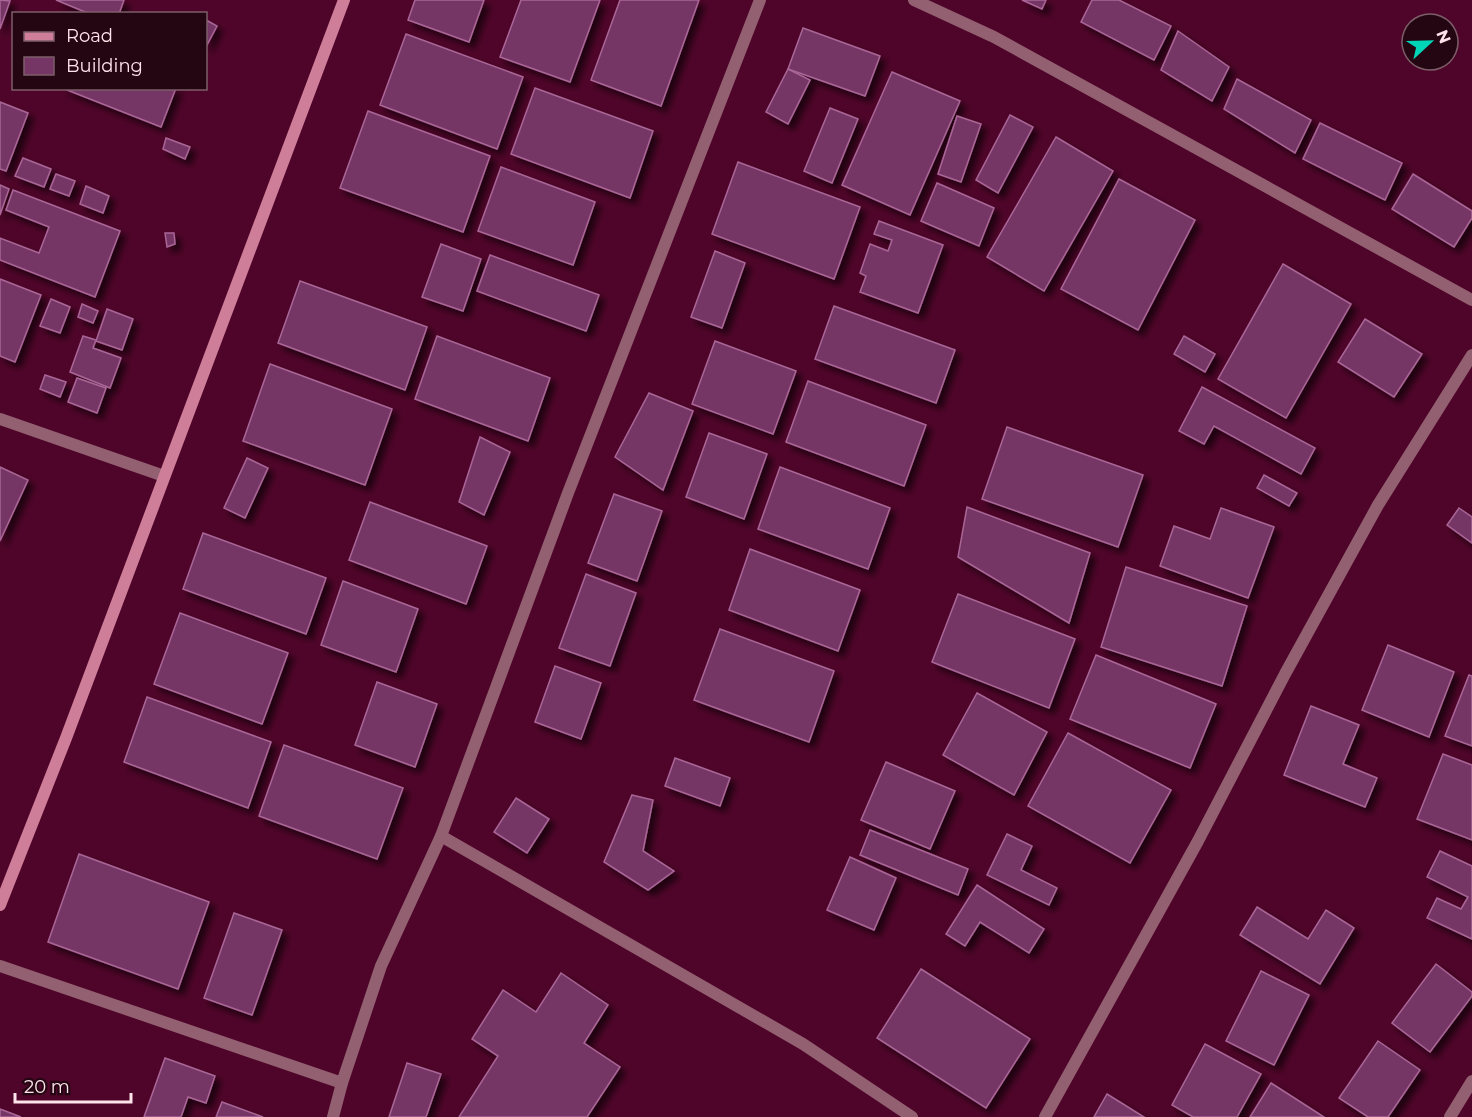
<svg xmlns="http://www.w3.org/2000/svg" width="1472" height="1117" font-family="Montserrat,sans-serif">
  <defs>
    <filter id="shadow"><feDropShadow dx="5.5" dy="5.5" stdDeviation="3" flood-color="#0009"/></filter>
  </defs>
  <rect width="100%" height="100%" fill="#4f0529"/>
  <!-- building -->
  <g fill="#753665" stroke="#a96697" stroke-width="1.5" filter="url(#shadow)">
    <path d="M0,0l10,1 -10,28z"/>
    <path d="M56,0h68l-5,14h-29z"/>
    <path d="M415,0h69l-15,42 -61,-22z"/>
    <path d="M521,0h79l-30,82 -70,-25z"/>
    <path d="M620,0h79l-38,106 -70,-26z"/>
    <path d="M1022,0h24l-4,9z"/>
    <path d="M1092,0h27l52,26 -17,34 -73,-38z"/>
    <path d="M206,20l11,6 -11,21z"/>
    <path d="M803,28l77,28 -15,40 -77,-27z"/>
    <path d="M1178,31l51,36 -17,34 -51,-31z"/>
    <path d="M406,34l117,43 -26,72 -117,-44z"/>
    <path d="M788,69l22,11 -22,44 -22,-12z"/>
    <path d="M892,72l68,29 -50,114 -68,-30z"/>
    <path d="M1237,79l74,41 -16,33 -71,-44z"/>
    <path d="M62,88h114l-15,39z"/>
    <path d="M535,88l118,43 -23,67 -119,-44z"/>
    <path d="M0,102l28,11 -22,58 -6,-2z"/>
    <path d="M830,108l28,11 -26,64 -28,-12z"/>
    <path d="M368,111l122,45 -27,76 -123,-44z"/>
    <path d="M1010,115l23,12 -35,66 -22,-13z"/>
    <path d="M957,116l24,8 -20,58 -23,-8z"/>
    <path d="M1320,123l82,40 -17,37 -82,-41z"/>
    <path d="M1056,137l57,34 -69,120 -57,-34z"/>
    <path d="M166,138l24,9 -5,12 -22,-10z"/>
    <path d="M23,158l28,11 -7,18 -29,-11z"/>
    <path d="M738,162l122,45 -26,72 -122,-45z"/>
    <path d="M501,167l94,35 -22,63 -95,-34z"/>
    <path d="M56,174l19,7 -6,15 -19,-7z"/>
    <path d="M1413,174l59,37v7l-18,29 -62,-38z"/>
    <path d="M1119,179l76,41 -57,110 -77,-41z"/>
    <path d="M937,183l57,25 -15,38 -58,-25z"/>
    <path d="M0,185l9,4 -9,26z"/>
    <path d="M86,186l23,10 -6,17 -23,-9z"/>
    <path d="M13,190l107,41 -25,66 -95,-37v-22l39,15 10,-26 -43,-17z"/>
    <path d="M879,221l64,24 -25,68 -58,-21 6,-16 -6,-3 10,-29 18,7 4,-11 -18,-6z"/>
    <path d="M165,233h9l1,11 -8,3z"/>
    <path d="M441,244l40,15 -18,52 -41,-14z"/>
    <path d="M715,251l30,12 -23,65 -31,-11z"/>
    <path d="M490,255l109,40 -13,36 -109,-40z"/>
    <path d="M1283,264l68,40 -65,114 -68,-39z"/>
    <path d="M0,279l41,16 -26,67 -15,-6z"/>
    <path d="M300,281l127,46 -22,63 -127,-47z"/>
    <path d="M51,299l19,8 -10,26 -20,-7z"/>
    <path d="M82,304l16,7 -5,12 -15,-6z"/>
    <path d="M834,306l121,44 -19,53 -121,-44z"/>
    <path d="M107,309l26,10 -11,31 -26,-9z"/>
    <path d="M1365,319l57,35 -28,43 -56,-35z"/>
    <path d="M83,336l13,4 -3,8 28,10 -11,30 -40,-16z"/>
    <path d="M437,336l113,42 -22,63 -113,-42z"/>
    <path d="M1184,336l31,18 -10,18 -31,-18z"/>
    <path d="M715,341l81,30 -23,63 -81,-30z"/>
    <path d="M270,364l122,45 -27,76 -122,-44z"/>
    <path d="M45,375l21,7 -6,15 -20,-8z"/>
    <path d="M77,378l29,10 -9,25 -29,-11z"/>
    <path d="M808,381l118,44 -22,61 -118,-44z"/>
    <path d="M1202,387l113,61 -14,26 -87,-48 -10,18 -25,-13z"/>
    <path d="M649,393l44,18 -30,79 -48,-33z"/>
    <path d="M1007,427l136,48 -25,72 -136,-48z"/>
    <path d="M709,433l58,21 -23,65 -58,-22z"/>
    <path d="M480,437l30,15 -26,63 -25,-13z"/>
    <path d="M247,458l21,10 -23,50 -21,-10z"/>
    <path d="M0,467l28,13 -28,61z"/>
    <path d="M780,467l110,41 -22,61 -110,-40z"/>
    <path d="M1264,475l33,18 -8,13 -32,-18z"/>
    <path d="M614,494l48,17 -25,70 -49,-18z"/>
    <path d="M370,502l117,44 -21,58 -117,-44z"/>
    <path d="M967,507l123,46 -21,70 -111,-66z"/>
    <path d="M1221,508l53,19 -26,71 -88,-32 14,-40 36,13z"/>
    <path d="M1459,508l13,9v26l-25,-18z"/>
    <path d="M203,533l123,45 -20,56 -123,-45z"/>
    <path d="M750,549l110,41 -22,61 -109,-41z"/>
    <path d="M1126,567l121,39 -25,80 -121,-39z"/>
    <path d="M586,574l50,19 -26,73 -51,-18z"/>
    <path d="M343,581l75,28 -22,63 -75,-27z"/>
    <path d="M958,594l117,45 -26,69 -117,-46z"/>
    <path d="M180,613l108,40 -26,71 -108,-40z"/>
    <path d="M720,629l114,42 -25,71 -115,-42z"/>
    <path d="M1388,645l66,27 -25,65 -67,-27z"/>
    <path d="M1096,655l120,49 -26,64 -120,-49z"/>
    <path d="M555,666l46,17 -20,56 -46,-17z"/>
    <path d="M1469,675l3,1v70l-27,-10z"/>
    <path d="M377,682l60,22 -22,63 -60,-22z"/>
    <path d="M977,693l70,39 -33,63 -71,-40z"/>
    <path d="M147,697l124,45 -23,66 -124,-46z"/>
    <path d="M1311,706l48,19 -16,39 34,14 -12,29 -81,-32z"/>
    <path d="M1068,733l103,57 -41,73 -102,-57z"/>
    <path d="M284,745l119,43 -26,71 -118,-43z"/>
    <path d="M1443,754l29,11v75l-55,-21z"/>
    <path d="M675,758l55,20 -10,28 -55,-20z"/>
    <path d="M886,762l69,29 -25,58 -69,-29z"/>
    <path d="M632,795l21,5 -10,51 31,20 -26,19 -44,-28z"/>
    <path d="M516,798l33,21 -22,34 -33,-21z"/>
    <path d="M870,830l98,39 -10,26 -98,-40z"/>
    <path d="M1007,834l25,12 -11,24 36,18 -8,17 -62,-30z"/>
    <path d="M1440,851l32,15v73l-45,-21 10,-20 24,11 7,-12 -41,-20z"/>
    <path d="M79,854l130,48 -31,87 -130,-47z"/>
    <path d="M850,857l46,21 -22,52 -47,-20z"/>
    <path d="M977,885l67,44 -15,24 -49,-31 -15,24 -19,-12z"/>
    <path d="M1257,907l51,32 18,-29 28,18 -34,56 -80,-49z"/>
    <path d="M234,913l48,17 -30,85 -48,-17z"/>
    <path d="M1436,964l36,28v4l-42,56 -38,-29z"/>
    <path d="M921,969l109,70 -44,69 -109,-70z"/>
    <path d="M1261,971l48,24 -35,70 -48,-24z"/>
    <path d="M561,973l47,32 -24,38 36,24 -33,50h-128l39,-61 -26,-17 31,-49 33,22z"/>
    <path d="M1378,1041l42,29 -32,47h-20l-29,-19z"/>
    <path d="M1205,1044l56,30 -24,43h-44l-21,-12z"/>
    <path d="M165,1058l50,18 -9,27 -18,-6 -7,20h-37z"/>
    <path d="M407,1063l34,11 -15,43h-37z"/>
    <path d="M1271,1083l53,34h-74z"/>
    <path d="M1107,1094l37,23h-50z"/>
    <path d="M222,1102l41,15h-47z"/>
    <path d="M0,1109l21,8h-21z"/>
  </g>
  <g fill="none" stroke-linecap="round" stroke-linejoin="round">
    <!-- street -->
    <g stroke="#936071" stroke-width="12">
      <path d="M914,0l80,37 478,263"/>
      <path d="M0,419l164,57"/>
      <path d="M441,836l127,-343 192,-493"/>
      <path d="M0,966l342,117 39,-117 60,-130 362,208 109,73"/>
      <path d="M333,1117l9,-34"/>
      <path d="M1045,1117l153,-276 87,-167 93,-169 94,-150"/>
      <path d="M1450,1117l22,-36"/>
    </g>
    <!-- secondary -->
    <path stroke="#cf7e9a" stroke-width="12" d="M0,905l66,-167 278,-738"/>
  </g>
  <!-- legend -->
  <rect x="12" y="12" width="195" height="78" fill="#240612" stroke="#7c5e69" stroke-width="1.5"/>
  <rect x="24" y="32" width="30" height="9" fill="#cf7e9a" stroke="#7c5e69" stroke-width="1.5"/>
  <text x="66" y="42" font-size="18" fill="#ffe3eb">Road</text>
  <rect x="24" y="57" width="30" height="18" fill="#753665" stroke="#7c5e69" stroke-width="1.5"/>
  <text x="66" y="72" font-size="18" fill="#ffe3eb">Building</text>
  <!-- north arrow -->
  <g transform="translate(1430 42) rotate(68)"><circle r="28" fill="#240612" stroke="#7c5e69" stroke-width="1.5"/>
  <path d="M0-4.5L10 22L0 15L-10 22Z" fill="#00d5b7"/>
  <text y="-9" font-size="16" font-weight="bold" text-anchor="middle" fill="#ffe3eb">N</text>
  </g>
  <!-- scale -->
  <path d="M15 1093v9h116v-9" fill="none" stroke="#ffe3eb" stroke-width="3"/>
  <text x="24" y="1093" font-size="18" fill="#ffe3eb" stroke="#240612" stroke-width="4.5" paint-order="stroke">20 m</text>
</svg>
